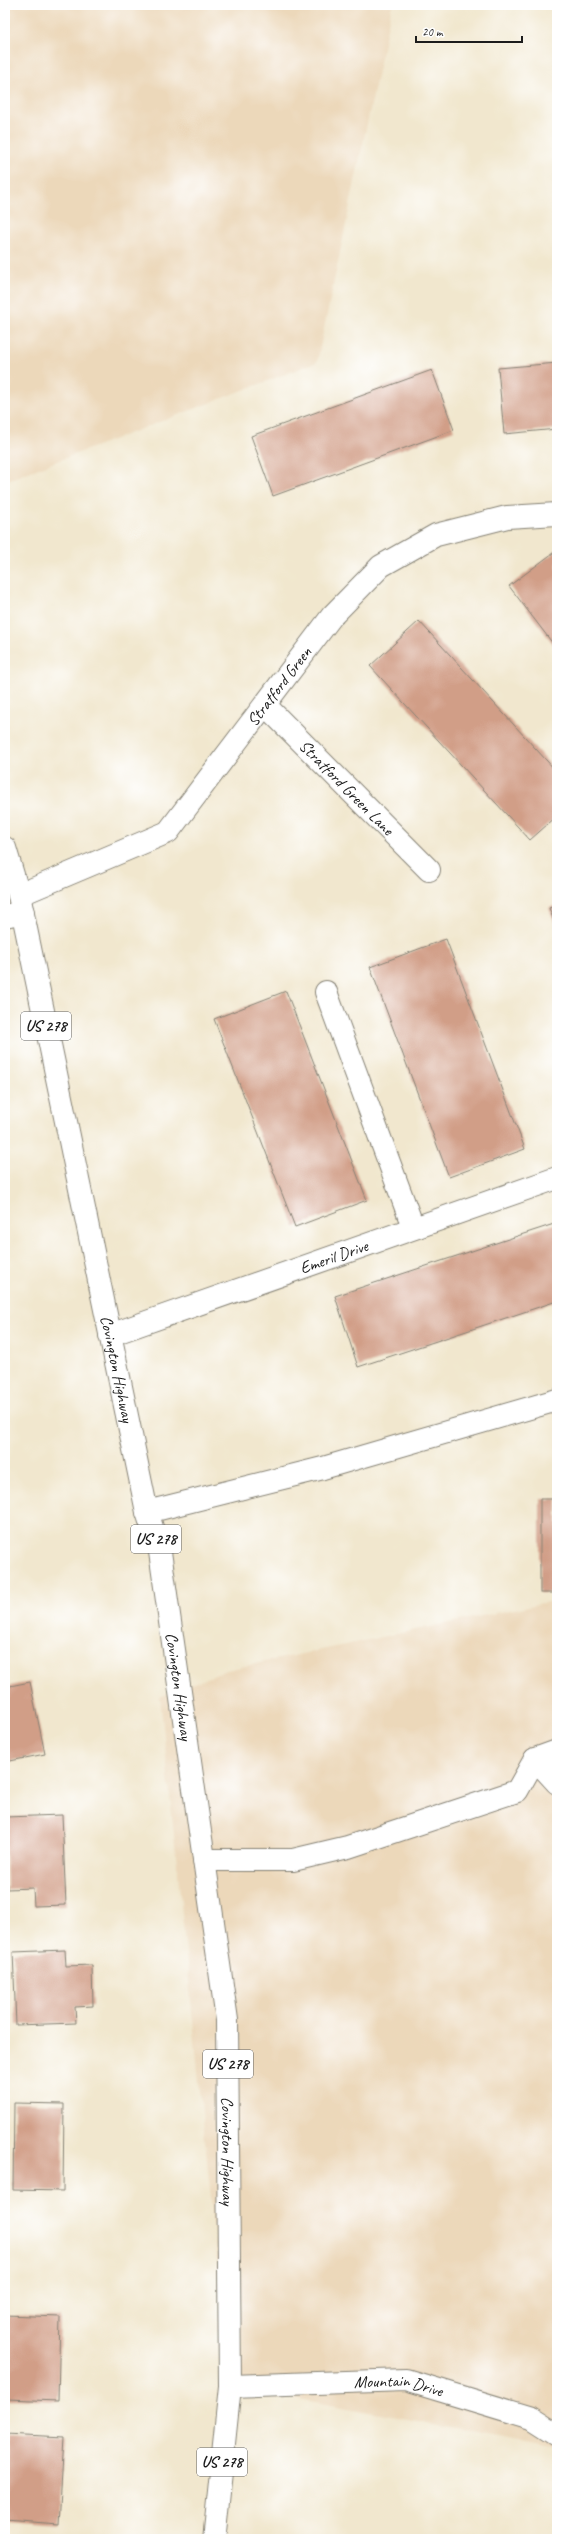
<svg xmlns="http://www.w3.org/2000/svg" width="562" height="2544" font-family="Caveat,sans-serif">
  <rect width="100%" height="100%" fill="#fff"/>
  <filter id="ink" filterUnits="userSpaceOnUse"><feTurbulence type="fractalNoise" baseFrequency=".025" numOctaves="2"/><feDisplacementMap in="SourceGraphic" scale="8" xChannelSelector="R" yChannelSelector="G"/><feConvolveMatrix kernelMatrix="1 2 1 2 8 2 1 2 1" color-interpolation-filters="sRGB"/></filter>
  <filter id="wash" filterUnits="userSpaceOnUse"><feTurbulence type="fractalNoise" baseFrequency=".012" numOctaves="4" result="noise"/><feDisplacementMap in="SourceGraphic" scale="16" xChannelSelector="R" yChannelSelector="G"/><feGaussianBlur stdDeviation="0.9" result="paint"/><feColorMatrix in="noise" values="0 0 0 0 0 0 0 0 0 0 0 0 0 0 0 0 0 1.4 0 .05"/><feComposite in="paint" operator="in"/></filter>
  <g filter="url(#wash)">
    <rect width="100%" height="100%" fill="#f1e7ce"/>
    <!-- built -->
    <g fill="#ecd8ba">
      <path d="M5,5h387l-75,357 -312,119z"/>
      <path d="M557,1600v847l-327,-61 -70,-689 67,-27z"/>
    </g>
    <g id="blocks">
      <!-- building -->
      <g fill="#d19e87">
        <path d="M557,363v66l-53,5 -6,-66z"/>
        <path d="M432,370l22,60 -181,66 -22,-60z"/>
        <path d="M557,550v99l-48,-63z"/>
        <path d="M419,621l138,151v44l-27,24 -160,-174z"/>
        <path d="M557,905v24l-8,-21z"/>
        <path d="M446,939l79,210 -76,28 -79,-210z"/>
        <path d="M286,991l81,209 -72,27 -81,-208z"/>
        <path d="M557,1223v78l-199,66 -23,-71z"/>
        <rect x="540" y="1499" width="17" height="94"/>
        <path d="M30,1682l15,72 -40,8v-75z"/>
        <path d="M62,1815l4,90 -32,1 -1,-18 -26,1 -2,-72z"/>
        <path d="M65,1950l1,16 26,-1 1,41 -18,1 1,16 -60,2 -3,-73z"/>
        <path d="M14,2103l50,1 -1,87 -50,-1z"/>
        <path d="M5,2315l55,2 -2,84 -51,-2 1,-48 -3,-1z"/>
        <path d="M6,2434l58,3 -5,87 -54,-4z"/>
      </g>
    </g>
  </g>
  <g filter="url(#ink)">
    <use href="#blocks" fill-opacity="0" stroke="#868275" stroke-width="1"/>
    <g fill="none" stroke-linecap="round" stroke-linejoin="round">
      <defs>
        <g id="minor">
          <path id="s1" d="M265,705l164,165"/>
          <path id="s2" d="M19,895l149,-63 164,-216 49,-50 55,-31 71,-18 50,-3"/>
          <path d="M5,916l18,-4"/>
          <path d="M326,992l87,235"/>
          <path id="s3" d="M110,1335l447,-157"/>
          <path d="M147,1512l176,-44 234,-68"/>
          <path d="M535,1759l22,24"/>
          <path d="M204,1860h89l55,-13 169,-56 18,-32 22,-8"/>
        </g>
        <g id="major">
          <path id="s4" d="M5,848l14,47 128,617 13,40 67,468 3,366 -16,153"/>
          <path id="s5" d="M230,2386l176,-6 126,38 25,16"/>
        </g>
      </defs>
      <!-- minor casing -->
      <use href="#minor" stroke="#868275" stroke-width="24"/>
      <!-- major casing -->
      <use href="#major" stroke="#868275" stroke-width="24"/>
      <!-- minor -->
      <use href="#minor" stroke="#fff" stroke-width="22"/>
      <!-- major -->
      <use href="#major" stroke="#fff" stroke-width="22"/>
    </g>
  </g>
  <g text-anchor="middle" dominant-baseline="central" stroke-width="3" stroke-linejoin="round" paint-order="stroke">
    <!-- shield labels -->
    <g fill="#fff" stroke="#606060" stroke-width="1">
      <rect x="21" y="1012" width="50" height="28" rx="3"/>
      <rect x="131" y="1525" width="50" height="28" rx="3"/>
      <rect x="203" y="2050" width="50" height="28" rx="3"/>
      <rect x="197" y="2448" width="50" height="28" rx="3"/>
    </g>
    <g font-size="16" font-weight="bold" fill="#1c1c1c">
      <text x="46" y="1026">US 278</text>
      <text x="156" y="1539">US 278</text>
      <text x="228" y="2064">US 278</text>
      <text x="222" y="2462">US 278</text>
    </g>
    <!-- street labels -->
    <g font-size="17" fill="#1c1c1c" stroke="#fff">
      <text stroke="none"><textPath href="#s2" startOffset="345">Stratford Green</textPath></text>
      <text stroke="none"><textPath href="#s1" startOffset="116">Stratford Green Lane</textPath></text>
      <text stroke="none"><textPath href="#s3" startOffset="237">Emeril Drive</textPath></text>
      <text stroke="none"><textPath href="#s4" startOffset="533">Covington Highway</textPath></text>
      <text stroke="none"><textPath href="#s4" startOffset="857">Covington Highway</textPath></text>
      <text stroke="none"><textPath href="#s4" startOffset="1325">Covington Highway</textPath></text>
      <text stroke="none"><textPath href="#s5" startOffset="169">Mountain Drive</textPath></text>
    </g>
  </g>
  <!-- margin -->
  <rect width="562" height="2544" fill="none" stroke="#fff" stroke-width="20"/>
  <!-- scale -->
  <path d="M416 36v6h106v-6" fill="none" stroke="#1c1c1c" stroke-width="2"/>
  <text x="422" y="36" font-size="12" fill="#1c1c1c" stroke="#ffffff" stroke-width="3" paint-order="stroke">20 m</text>
</svg>
